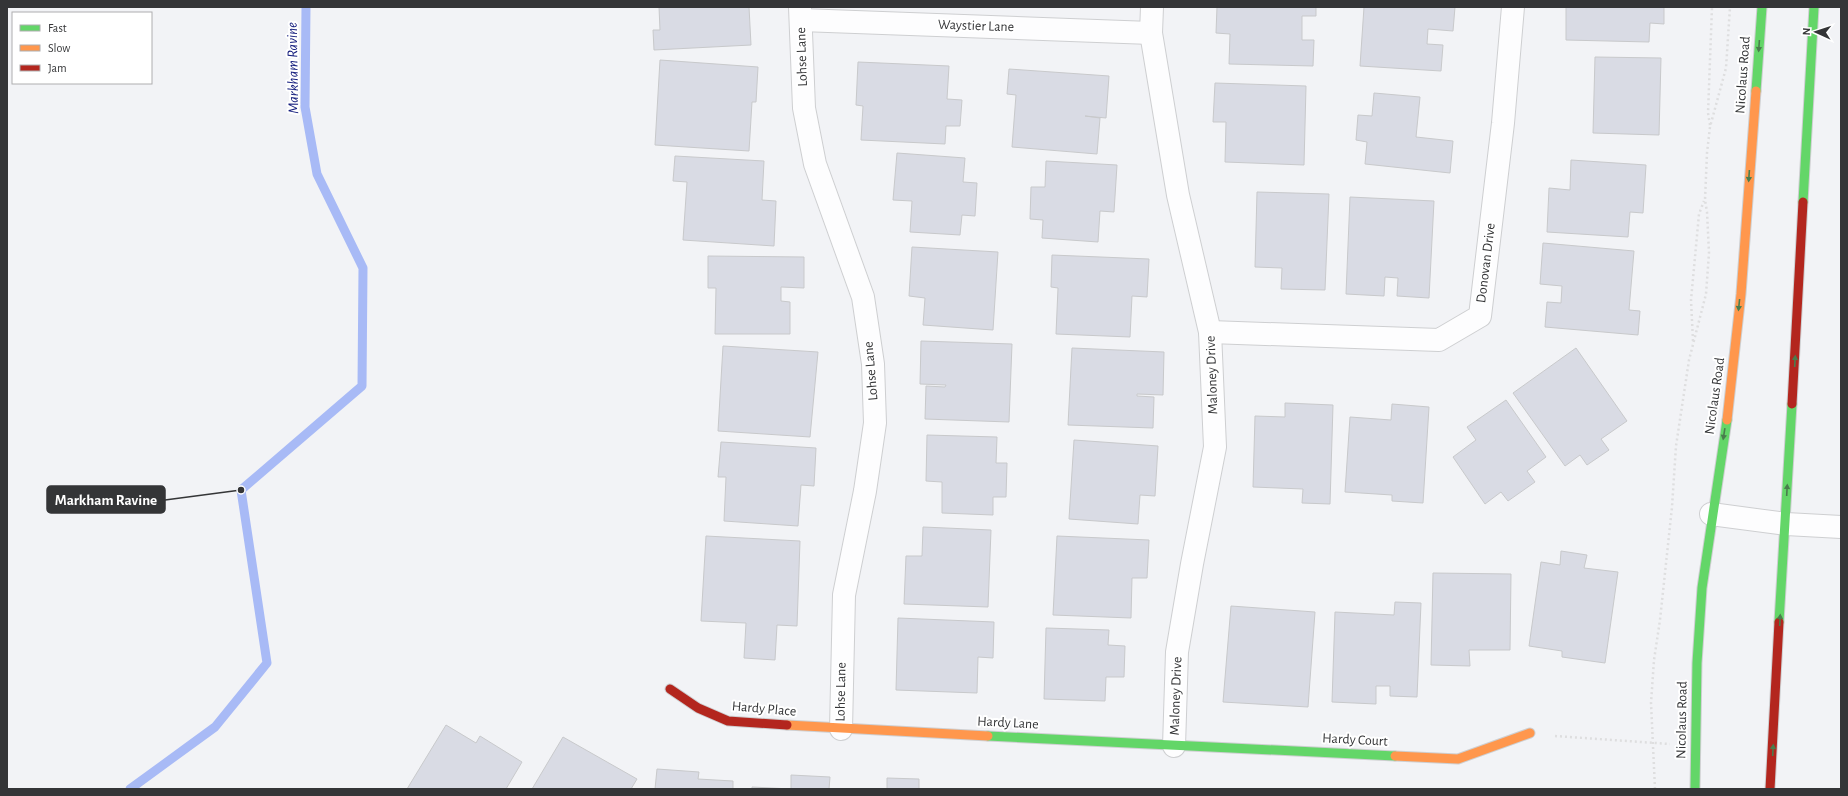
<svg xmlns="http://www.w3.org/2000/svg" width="1848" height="796" font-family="'Alegreya Sans',sans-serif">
  <rect width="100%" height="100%" fill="#f2f3f6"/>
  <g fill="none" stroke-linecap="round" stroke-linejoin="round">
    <!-- stream -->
    <path stroke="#a8baf6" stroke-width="9" d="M130,789l85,-62 52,-64 -26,-173 121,-104 1,-118 -46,-94 -12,-67 1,-100"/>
  </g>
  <!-- building -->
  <g fill="#d9dbe4" stroke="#c8c9cb">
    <path d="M659,7h90l2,38 -97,5 -1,-20h7z"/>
    <path d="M1217,7h99v9h-14v24h12l-1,26 -84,-2 1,-30 -14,-1z"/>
    <path d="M1364,7h91l-2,24 -25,-2 -1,15 16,1 -2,26 -81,-5z"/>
    <path d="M1566,7h98v17l-14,-1 -1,19 -83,-2z"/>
    <path d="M1595,57l66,1 -2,77 -66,-2z"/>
    <path d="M660,60l98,7 -2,35h-4l-3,49 -94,-6z"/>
    <path d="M858,62l91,4 -2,33 15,1 -2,26h-14l-1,18 -84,-4 2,-34 -7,-1z"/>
    <path d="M1009,69l100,7 -3,42 -21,-2 15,2 -3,36 -85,-7 4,-52 -9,-1z"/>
    <path d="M1215,83l91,3 -2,79 -79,-3 1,-40h-13z"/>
    <path d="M1374,93l46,4 -4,40 37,4 -3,32 -85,-9 2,-22 -11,-2 2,-25 14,1z"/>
    <path d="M897,153l68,5 -2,24 14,1 -2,33 -13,-1 -2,20 -50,-3 2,-31 -19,-1z"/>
    <path d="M675,156l89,5 -2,39 14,1 -2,45 -91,-6 4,-58 -14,-1z"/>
    <path d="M1571,160l75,5 -3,48 -13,-1 -2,25 -81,-5 2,-44 21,2z"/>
    <path d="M1046,161l71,4 -3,47 -14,-1 -2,31 -56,-4 1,-18 -13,-1 1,-32h14z"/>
    <path d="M1257,192l72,2 -4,96 -44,-1 1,-21 -27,-1z"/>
    <path d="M1350,197l84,4 -5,97 -32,-2 1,-18 -13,-1 -1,19 -38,-2z"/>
    <path d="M1543,243l91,8 -5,59 11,1 -2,24 -93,-8 2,-25 14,1 1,-17 -22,-2z"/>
    <path d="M912,247l86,5 -5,78 -70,-5 2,-27 -16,-2z"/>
    <path d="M1052,255l97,4 -2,38 -15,-1 -2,41 -74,-3 2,-46 -7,-1z"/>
    <path d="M708,256l96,1v31l-23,-1v14l9,1v32h-75l1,-46h-8z"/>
    <path d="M921,341l91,3 -3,78 -84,-3 1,-33 19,1 1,-2 -26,-1z"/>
    <path d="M723,346l95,6 -8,85 -92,-6z"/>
    <path d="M1072,348l92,4 -1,43 -26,-1v2l17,1 -1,31 -85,-3z"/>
    <path d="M1576,348l51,73 -26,18 8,11 -22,15 -7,-10 -15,11 -52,-73z"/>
    <path d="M1506,400l40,57 -19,14 8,11 -27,19 -7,-9 -16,12 -32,-47 23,-17 -9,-13z"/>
    <path d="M1285,403l48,2 -3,99 -28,-1 1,-14 -50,-2 2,-71 30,1z"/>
    <path d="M1392,404l37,3 -6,96 -31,-2v-6l-47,-3 5,-75 41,3z"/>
    <path d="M927,435l70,2 -1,26h11l-1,34h-13v18l-51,-2v-31l-16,-1z"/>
    <path d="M1074,440l84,6 -3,50 -15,-1 -2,29 -69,-5z"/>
    <path d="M721,442l95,6 -2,38 -13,-1 -3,41 -74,-5 2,-44h-8z"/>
    <path d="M923,527l68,3 -3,77 -84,-3 2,-48h16z"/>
    <path d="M706,536l94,5 -3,85 -20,-1 -2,35 -31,-2 2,-35 -45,-2z"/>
    <path d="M1057,536l92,4 -2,38h-15l-1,40 -78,-3z"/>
    <path d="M1561,551l26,4 -3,13 34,4 -13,91 -43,-6v-6l-33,-5 12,-84 19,3z"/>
    <path d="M1433,573l78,1 -1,76h-41l1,16 -39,-1z"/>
    <path d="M1395,602l26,1 -4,94 -27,-1v-10h-14v18l-44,-2 3,-90 59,3z"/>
    <path d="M1231,606l84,6 -7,95 -85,-5z"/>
    <path d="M898,618l96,4 -1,36 -15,-1 -1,36 -81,-3z"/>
    <path d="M1046,628l63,2 -1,15 17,1 -1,31h-18l-1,24 -61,-2z"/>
    <path d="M446,725l30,18 4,-7 42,26 -16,27h-99z"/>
    <path d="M563,737l74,42 -6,10h-99z"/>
    <path d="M657,769l42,3 -1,7 35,2v8h-78z"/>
    <path d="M791,775l39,2 -1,12h-77v-2l39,2z"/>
    <path d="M887,778l32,1v10h-32z"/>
  </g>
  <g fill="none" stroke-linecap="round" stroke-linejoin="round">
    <defs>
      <g id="street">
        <path d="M800,7l4,101 11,56 48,133 10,67 2,59 -10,68 -21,104 -3,134"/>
        <path d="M1152,7l-1,26 27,162 32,137 5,115 -23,117 -15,88 -3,94"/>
        <path d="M801,20l350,13"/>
        <path d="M1210,332l229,8 41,-24 23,-193 10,-116"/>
        <path d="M1711,514l75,10 55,3"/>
      </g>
      <g id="fast">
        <path d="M1756,91l6,-84"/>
        <path d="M1803,202l11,-195"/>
        <path d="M1779,622l13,-218"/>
        <path d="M988,736l407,20"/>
        <path d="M1695,789l2,-126 5,-75 25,-168"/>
      </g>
      <g id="slow">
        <path d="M1727,420l14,-126 15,-203"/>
        <path d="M787,725l201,11"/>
        <path d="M1395,756l63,3 72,-26"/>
      </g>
      <g id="jam">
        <path d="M1792,404l11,-202"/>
        <path d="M670,689l28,19 30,13 59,4"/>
        <path d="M1770,789l9,-167"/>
      </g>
    </defs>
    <!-- street casing -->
    <use href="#street" stroke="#cecfd1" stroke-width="24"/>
    <!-- fast casing -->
    <use href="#fast" stroke="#cecfd1" stroke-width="11"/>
    <!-- slow casing -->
    <use href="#slow" stroke="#cecfd1" stroke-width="11"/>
    <!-- jam casing -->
    <use href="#jam" stroke="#cecfd1" stroke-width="11"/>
    <!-- path -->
    <g stroke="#dededf" stroke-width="2.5" stroke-dasharray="2 3" stroke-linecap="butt">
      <path d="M1710,125l-2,-12 4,-106"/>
      <path d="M1693,341l-2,-41 8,-86 5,-13"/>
      <path d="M1555,736l115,8"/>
      <path d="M1655,789l-4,-86 3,-43 6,-40 12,-113 4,-61 13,-86 17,-66 3,-41 -2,-41 -2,-12 2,-47 3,-26 16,-59 4,-61"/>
    </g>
    <!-- street -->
    <use href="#street" stroke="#fdfdfe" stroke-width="22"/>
    <!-- fast -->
    <use href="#fast" stroke="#63d668" stroke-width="9"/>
    <!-- slow -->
    <use href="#slow" stroke="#ff974d" stroke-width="9"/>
    <!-- jam -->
    <use href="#jam" stroke="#b3261e" stroke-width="9"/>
  </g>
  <!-- one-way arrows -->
  <defs><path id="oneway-solid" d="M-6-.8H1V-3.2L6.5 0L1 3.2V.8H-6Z"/></defs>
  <g fill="#497d4d">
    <use href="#oneway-solid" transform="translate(1759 46) rotate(94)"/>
    <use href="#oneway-solid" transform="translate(1749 176) rotate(94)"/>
    <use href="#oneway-solid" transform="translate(1739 305) rotate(96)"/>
    <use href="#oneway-solid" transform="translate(1795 361) rotate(-87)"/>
    <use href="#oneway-solid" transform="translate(1724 434) rotate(99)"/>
    <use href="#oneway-solid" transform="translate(1787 490) rotate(-87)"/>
    <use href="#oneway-solid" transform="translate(1780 620) rotate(-87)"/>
    <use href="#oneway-solid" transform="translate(1773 750) rotate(-87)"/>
  </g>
  <g text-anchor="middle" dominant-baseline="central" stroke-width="4" stroke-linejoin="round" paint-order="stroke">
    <!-- street labels -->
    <g font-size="14" fill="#343537" stroke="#fff">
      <text transform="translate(976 26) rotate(2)">Waystier Lane</text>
      <text transform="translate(802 57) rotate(-92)">Lohse Lane</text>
      <text transform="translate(1743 75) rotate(-86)">Nicolaus Road</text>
      <text transform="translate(1486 263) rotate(-83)">Donovan Drive</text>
      <text transform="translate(871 371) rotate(-95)">Lohse Lane</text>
      <text transform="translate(1212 375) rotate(-92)">Maloney Drive</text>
      <text transform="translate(1715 396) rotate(-82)">Nicolaus Road</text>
      <text transform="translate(841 692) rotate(-89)">Lohse Lane</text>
      <text transform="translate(1176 696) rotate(-88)">Maloney Drive</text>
      <text transform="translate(764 709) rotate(5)">Hardy Place</text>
      <text transform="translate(1682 720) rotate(-89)">Nicolaus Road</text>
      <text transform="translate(1008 723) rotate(3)">Hardy Lane</text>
      <text transform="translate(1355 740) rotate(3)">Hardy Court</text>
    </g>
    <!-- water labels -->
    <g font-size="15" font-style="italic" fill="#17207f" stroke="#fff">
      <text transform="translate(293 68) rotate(-91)">Markham Ravine</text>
    </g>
  </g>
  <!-- callouts -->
  <path fill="none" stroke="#343537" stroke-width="1.5" d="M241 490L165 500"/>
  <circle fill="#343537" stroke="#fff" stroke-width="1.5" cx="241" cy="490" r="4"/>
  <rect fill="#343537" stroke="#343537" stroke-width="1.5" x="47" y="486" width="118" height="27" rx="4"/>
  <g font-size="15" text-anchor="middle" font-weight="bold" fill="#fff">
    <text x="106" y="505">Markham Ravine</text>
  </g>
  <!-- border -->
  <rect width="1848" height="796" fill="none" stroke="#343537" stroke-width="16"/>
  <!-- legend -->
  <rect x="12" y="12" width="140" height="72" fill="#ffffff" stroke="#aeaeaf"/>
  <rect x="20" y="25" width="20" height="6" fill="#63d668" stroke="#aeaeaf"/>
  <text x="48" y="32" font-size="12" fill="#343537">Fast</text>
  <rect x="20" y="45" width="20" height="6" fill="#ff974d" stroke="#aeaeaf"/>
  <text x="48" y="52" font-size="12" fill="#343537">Slow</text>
  <rect x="20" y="65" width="20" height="6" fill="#b3261e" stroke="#aeaeaf"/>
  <text x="48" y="72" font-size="12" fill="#343537">Jam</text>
  <!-- north arrow -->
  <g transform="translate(1816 32) rotate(273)" stroke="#ffffff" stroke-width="3" paint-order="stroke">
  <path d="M0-3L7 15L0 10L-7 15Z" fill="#343537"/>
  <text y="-6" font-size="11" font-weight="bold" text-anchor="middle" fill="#343537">N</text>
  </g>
</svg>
